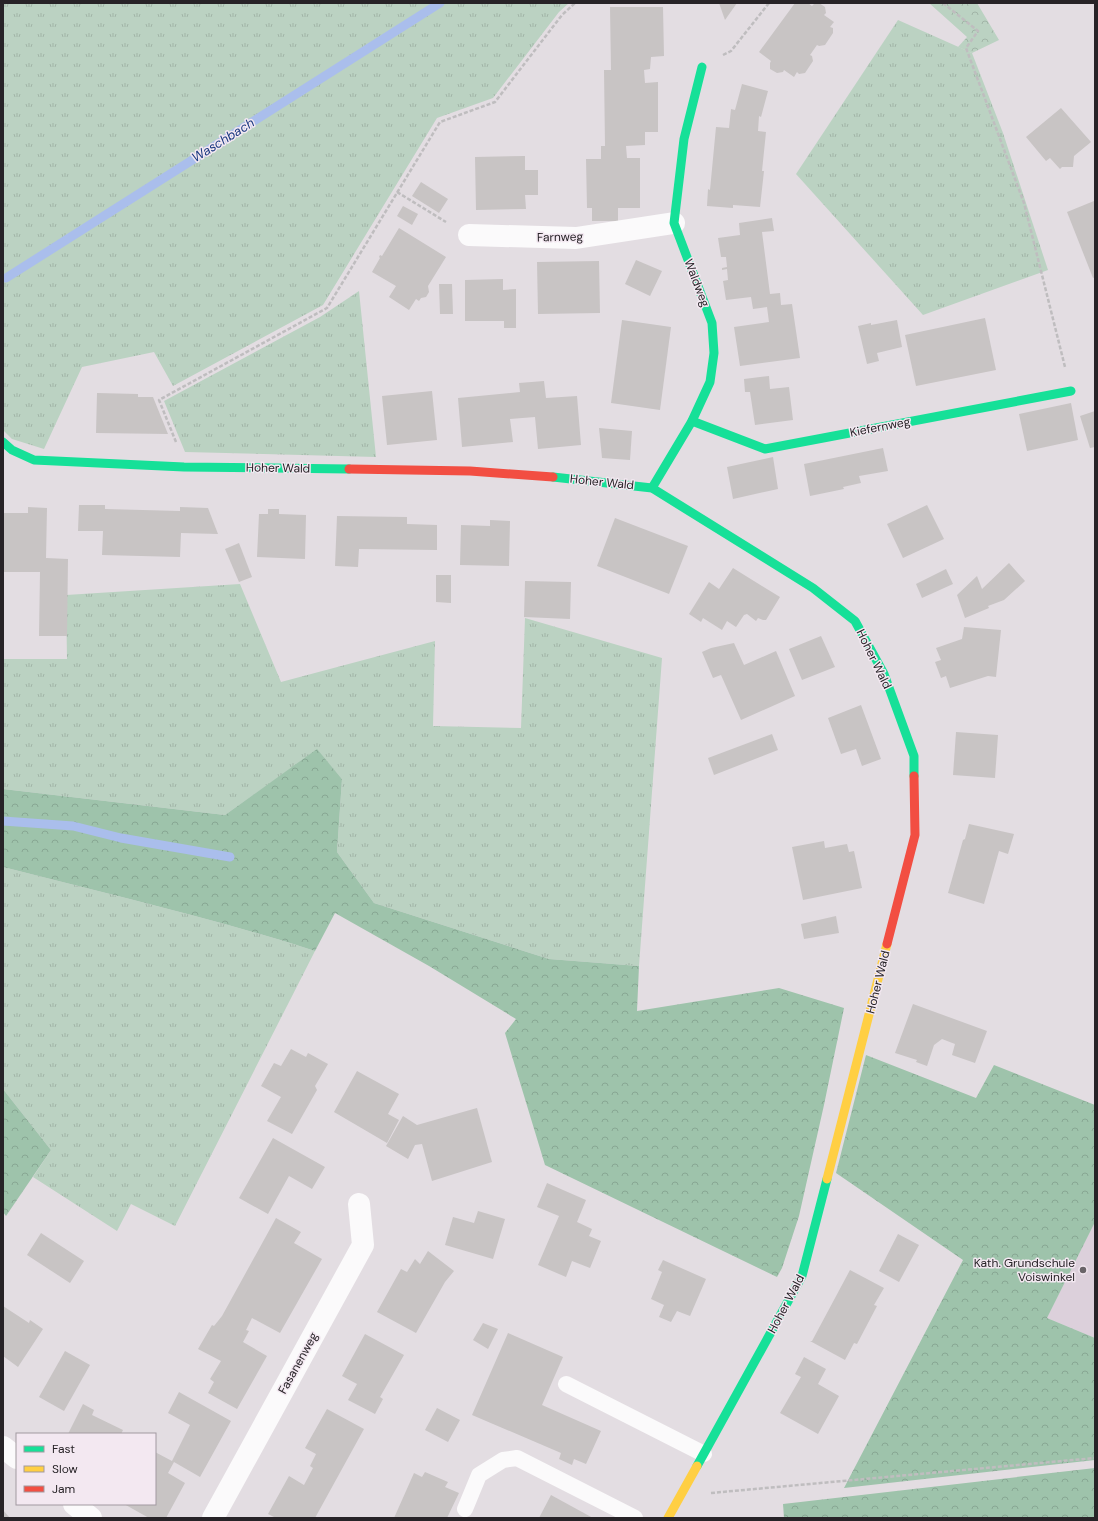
<svg xmlns="http://www.w3.org/2000/svg" width="1098" height="1521" font-family="'DM Sans',sans-serif">
  <defs>
    <pattern id="grass-tufts" width="24" height="20" patternUnits="userSpaceOnUse"><rect width="24" height="20" fill="#bbd2c2"/><path d="M3 7l-1-3M5 7V3M7 7l1-3M15 17l-1-3M17 17v-4M19 17l1-3" fill="none" stroke="#a1b4a7"/></pattern>
    <pattern id="forest-crowns" width="20" height="18" patternUnits="userSpaceOnUse"><rect width="20" height="18" fill="#9ec3ab"/><path d="M2 6a3 3 0 1 1 6 0M12 15a3 3 0 1 1 6 0" fill="none" stroke="#88a793"/></pattern>
    <pattern id="park-crowns" width="20" height="18" patternUnits="userSpaceOnUse"><rect width="20" height="18" fill="#bbd2c2"/><path d="M2 6a3 3 0 1 1 6 0M12 15a3 3 0 1 1 6 0" fill="none" stroke="#a1b4a7"/></pattern>
  </defs>
  <rect width="100%" height="100%" fill="#e3dde2"/>
  <!-- built -->
  <path fill="#dcd0db" d="M1095,1222v116l-48,-20z"/>
  <!-- grass -->
  <g fill="url(#grass-tufts)">
    <path d="M3,3h566l-10,9 -66,86 -56,20 -114,187 -150,81 -19,-34 -72,15 -38,82 -32,-10 -9,-9z"/>
    <path d="M898,20l74,33 31,80 45,137 -125,45 -127,-141z"/>
    <path d="M359,291l17,166 -191,-5 -21,-51 156,-84z"/>
    <path d="M240,584l41,98 154,-41 -2,85 88,2 4,-110 137,40 -23,308 -90,-7 -175,-56 -37,-51 5,-73 -25,-29 -92,65 -222,-26v-130h64l-1,-64z"/>
    <path d="M3,867c104,27 210,51 312,84l-140,275 -44,-22 -14,27 -84,-54 18,-27 -48,-61z"/>
  </g>
  <!-- forest -->
  <g fill="url(#forest-crowns)">
    <path d="M317,749l25,30 -5,73 37,51 175,56 90,7 -2,45 142,-23 65,20 -20,97 -25,111 -17,52 -5,9 -232,-112 -40,-132 11,-14 -87,-53 -94,-53 -20,38c-102,-33 -208,-57 -312,-84v-78l222,26z"/>
    <path d="M866,1055l110,43 18,-33 101,40v117l-48,96 48,20v122l-251,28 119,-228 -127,-87z"/>
    <path d="M3,1089l48,61 -45,66 -3,-4z"/>
    <path d="M1095,1468v50h-311l-1,-14z"/>
  </g>
  <!-- park -->
  <path fill="url(#park-crowns)" d="M929,3h48l22,37 -27,13 -14,-6 9,-10z"/>
  <g fill="none" stroke-linecap="round" stroke-linejoin="round">
    <!-- stream -->
    <g stroke="#aabeec" stroke-width="9">
      <path d="M6,278l434,-275"/>
      <path d="M3,821l70,5 48,12 109,19"/>
    </g>
  </g>
  <!-- building -->
  <g fill="#c8c4c4">
    <path d="M719,3h18l-12,17z"/>
    <path d="M795,3h13l4,3 2,-2 5,-1 6,4 1,6 -2,2 10,7 -4,5 3,1v5l-8,12 -6,1 -2,-1 -7,10 2,1 1,5 -8,12 -6,1 -2,-2 -3,5 -10,-7 -1,2 -6,1 -7,-4v-6l1,-2 -12,-9z"/>
    <path d="M610,7h53l1,49 -13,1 -1,12 -6,1 1,13 13,-1v50h-13v13l-19,1 1,12h13v50h-22v13h-26v-13h-5l-1,-49h15v-13h4l-1,-76h7z"/>
    <path d="M742,84l26,7 -7,26 -2,-1 -1,15 8,1 -4,39h2l-4,36 -27,-2v3l-26,-2 1,-17 2,1 6,-63 13,1 2,-19 4,1z"/>
    <path d="M1061,108l30,34 -17,14 -1,11h-11l-2,2 -10,-11 -4,3 -20,-24z"/>
    <path d="M525,156v14h13v25h-13l1,14 -50,1 -1,-53z"/>
    <path d="M421,182l27,17 -9,14 -27,-17z"/>
    <path d="M1094,201l1,3v73l-2,1 -26,-66z"/>
    <path d="M403,206l15,8 -6,11 -15,-9z"/>
    <path d="M772,218l2,13 -12,1 8,62 10,-1 1,12 11,-1 8,54 -60,8 -6,-39 35,-5 -2,-15 -14,2 -2,-12 -25,3 -3,-19 5,-1 -1,-11 -5,1v-2l5,-1 -1,-10h-5l-3,-19 22,-3 -1,-12z"/>
    <path d="M399,228l47,29 -18,29 1,6 -3,5 -5,1 -2,3 -3,-2 -7,11 -20,-13 7,-11 -24,-14 8,-14 -1,-1 1,-2 2,1z"/>
    <path d="M636,260l26,11 -12,25 -25,-12z"/>
    <path d="M599,261l1,52 -62,1 -1,-52z"/>
    <path d="M503,279v11l13,-1v39h-12v-7h-39v-41z"/>
    <path d="M439,284h13l1,30h-13z"/>
    <path d="M985,318l11,52 -80,16 -11,-51z"/>
    <path d="M622,320l49,7 -11,83 -49,-7z"/>
    <path d="M897,320l5,27 -25,6 2,8 -12,3 -9,-38 13,-3v2z"/>
    <path d="M769,376l1,13 19,-2 4,33 -38,5 -5,-33h-5l-1,-13z"/>
    <path d="M544,381l2,17 31,-2 4,49 -43,4 -3,-32 -25,2 3,23 -51,5 -4,-49 62,-6 -1,-9z"/>
    <path d="M432,391l5,49 -50,5 -5,-49z"/>
    <path d="M97,393l41,1v3h15l15,37 -72,-1z"/>
    <path d="M1071,403l7,37 -51,11 -8,-37z"/>
    <path d="M1095,411v36l-5,1 -10,-32z"/>
    <path d="M599,428l33,3 -2,29 -28,-2z"/>
    <path d="M883,448l5,23 -29,5 2,7 -18,4 1,2 -34,7 -6,-32z"/>
    <path d="M773,457l5,32 -45,10 -6,-32z"/>
    <path d="M79,505h26v4l75,2v-4l28,1 10,26 -37,-1 -1,24 -78,-2 1,-24h-25z"/>
    <path d="M927,505l17,34 -41,19 -16,-34z"/>
    <path d="M28,507l19,1 -1,50 22,1 -1,77h-28l1,-64h-37v-59h25z"/>
    <path d="M268,509h11v5l27,1 -1,44 -48,-2 2,-43h9z"/>
    <path d="M337,516l70,1v7l30,1v25l-78,-1 -1,18 -23,-1z"/>
    <path d="M615,518l73,28 -19,48 -72,-28z"/>
    <path d="M490,520l20,1 -1,45 -49,-1 1,-40 29,1z"/>
    <path d="M239,543l13,34 -13,5 -14,-33z"/>
    <path d="M1009,563l16,18 -21,19 -16,6 1,2 -24,10 -8,-23 20,-19 5,13z"/>
    <path d="M733,568l47,29 -14,23h-3l-5,-2 -2,3 -9,-7 -3,1 -8,12 -9,-6 -5,9 -19,-12 -2,4 -12,-8 20,-32 10,7z"/>
    <path d="M946,569l7,15 -31,14 -6,-14z"/>
    <path d="M436,575h15v28l-15,-1z"/>
    <path d="M525,581l46,1 -1,37 -46,-2z"/>
    <path d="M964,627l37,3 -5,47 -8,-1 -38,12 -4,-12 -5,2 -6,-16 6,-2 -5,-12 26,-9z"/>
    <path d="M821,636l14,31 -33,13 -13,-31z"/>
    <path d="M734,643l10,22 32,-14 19,45 -54,24 -20,-45 -8,3 -11,-26 9,-4z"/>
    <path d="M861,705l20,54 -19,7 -6,-17 -15,5 -13,-36z"/>
    <path d="M956,732l42,3 -3,43 -42,-3z"/>
    <path d="M772,734l6,16 -64,25 -6,-17z"/>
    <path d="M969,824l45,10 -6,20 -9,-3 -15,53 -36,-11 15,-53 2,-1z"/>
    <path d="M824,841l1,7 22,-4 2,8 5,-1 8,37 -59,12 -11,-53z"/>
    <path d="M836,916l3,17 -35,6 -3,-15z"/>
    <path d="M913,1004l74,27 -12,32 -23,-8 3,-11 -13,-5 -8,6 -7,21 -11,-4 1,-2 -22,-7z"/>
    <path d="M291,1049l15,8 2,-4 20,11 -13,22 2,4 -25,44 -25,-13 14,-24 -20,-11 13,-23 7,3z"/>
    <path d="M357,1071l42,23 -11,20 11,6 -12,23 -53,-31z"/>
    <path d="M477,1108l15,54 -60,19 -10,-37 -7,1 -7,14 -22,-13 17,-30 14,9z"/>
    <path d="M273,1138l52,29 -13,22 -23,-13 -21,38 -29,-16z"/>
    <path d="M547,1183l39,17 -9,22 15,7 -3,7 12,5 -11,27 -18,-7 -6,16 -28,-12 21,-49 -22,-9z"/>
    <path d="M478,1211l27,8 -12,40 -48,-14 8,-28 21,6z"/>
    <path d="M276,1218l25,14 -7,11 28,16 -42,74 -28,-15 -6,12 3,1 -6,11 24,14 -30,53 -29,-16 6,-11 -4,-3 11,-18 -23,-12 14,-24 2,1 8,-10z"/>
    <path d="M41,1233l43,28 -14,22 -43,-28z"/>
    <path d="M898,1234l21,11 -20,37 -20,-11z"/>
    <path d="M428,1251l26,20 -9,11 -29,51 -39,-21 24,-43 6,3 8,-13 5,5z"/>
    <path d="M663,1260l43,19 -16,37 -13,-5 -6,11 -12,-5 5,-12 -13,-6 11,-27 -4,-2z"/>
    <path d="M850,1270l34,18 -10,17 3,1 -20,38 -3,-1 -9,17 -35,-19h2z"/>
    <path d="M3,1306l26,17 1,-3 13,9 -25,38 -15,-11z"/>
    <path d="M483,1323l15,6 -10,20 -15,-9z"/>
    <path d="M508,1333l55,24 -21,48 59,26 -15,33 -12,-5 -2,6 -13,-6 2,-6 -89,-38z"/>
    <path d="M365,1334l39,21 -24,42 3,2 -8,15 -27,-14 9,-16 -15,-8z"/>
    <path d="M65,1351l25,14 -26,46 -25,-14z"/>
    <path d="M804,1357l22,12 -8,15 21,12 -21,38 -38,-21 21,-36 -6,-3z"/>
    <path d="M179,1392l52,29 -31,56 -26,-15 -6,11 17,10 -19,35h-17l-25,-14h31v-52l17,9 18,-36 -22,-12z"/>
    <path d="M83,1404l11,6 -2,5 31,15 -2,4h-53z"/>
    <path d="M437,1408l23,12 -12,22 -23,-12z"/>
    <path d="M327,1409l37,20 -49,89h-39l-8,-4 21,-38 15,9 9,-17 -3,-2 6,-12 -11,-6z"/>
    <path d="M425,1472l23,10 -3,5 14,6 -12,25h-53l20,-45 8,4z"/>
    <path d="M551,1495l42,23h-54z"/>
    <path d="M3,1510l7,8h-7z"/>
  </g>
  <g fill="none" stroke-linecap="round" stroke-linejoin="round">
    <!-- path -->
    <g stroke="#bfbdbf" stroke-width="2.5" stroke-dasharray="4 2" stroke-linecap="butt">
      <path d="M943,3l35,28 -12,17 58,155 41,164"/>
      <path d="M723,55l8,-4 38,-48"/>
      <path d="M397,192l49,30"/>
      <path d="M176,442l-17,-42 168,-92 113,-186 55,-20 67,-87 13,-12"/>
      <path d="M711,1493l384,-35"/>
    </g>
    <!-- lane -->
    <g stroke="#fbfafb" stroke-width="16">
      <path d="M566,1384l138,70"/>
      <path d="M465,1509l14,-34 24,-15 14,-2 118,60"/>
    </g>
    <!-- street -->
    <g stroke="#fbfafb" stroke-width="22">
      <path d="M469,235l107,3 98,-15"/>
      <path d="M3,1447l14,11"/>
      <path d="M74,1504l17,14"/>
      <path d="M213,1518l150,-273 -4,-41"/>
    </g>
    <!-- fast -->
    <g stroke="#16e098" stroke-width="9">
      <path d="M692,421l73,28 306,-58"/>
      <path d="M3,442l9,8 22,10 150,7 165,2"/>
      <path d="M553,477l99,11 161,100 42,33 29,53 30,82v20"/>
      <path d="M652,488l40,-67 18,-39 4,-29 -2,-30 -38,-100 10,-84 18,-72"/>
      <path d="M697,1466l105,-190 25,-97"/>
    </g>
    <!-- slow -->
    <g stroke="#ffcf43" stroke-width="9">
      <path d="M827,1179l60,-235"/>
      <path d="M668,1518l29,-52"/>
    </g>
    <!-- jam -->
    <g stroke="#f24e42" stroke-width="9">
      <path d="M349,469l121,2 83,6"/>
      <path d="M887,944l28,-109 -1,-59"/>
    </g>
  </g>
  <!-- markers -->
  <circle fill="#696468" stroke="#f3e8f1" stroke-width="1.5" cx="1083" cy="1270" r="4"/>
  <g text-anchor="middle" dominant-baseline="central" stroke-width="3" stroke-linejoin="round" paint-order="stroke">
    <!-- street labels -->
    <g font-size="12" fill="#272327" stroke="#f3e8f1">
      <text transform="translate(560 237) rotate(-1)">Farnweg</text>
      <text transform="translate(697 283) rotate(69)">Waldweg</text>
      <text transform="translate(880 427) rotate(-11)">Kiefernweg</text>
      <text transform="translate(278 468) rotate(1)">Hoher Wald</text>
      <text transform="translate(602 482) rotate(6)">Hoher Wald</text>
      <text transform="translate(874 659) rotate(64)">Hoher Wald</text>
      <text transform="translate(878 982) rotate(-76)">Hoher Wald</text>
      <text transform="translate(786 1304) rotate(-62)">Hoher Wald</text>
      <text transform="translate(298 1363) rotate(-61)">Fasanenweg</text>
    </g>
    <!-- poi labels -->
    <g font-size="12" fill="#272327" stroke="#f3e8f1" text-anchor="end">
      <text x="1075" y="1263">Kath. Grundschule<tspan x="1075" dy="14">Voiswinkel</tspan></text>
    </g>
    <!-- water labels -->
    <g font-size="13" font-style="italic" fill="#183780" stroke="#f3e8f1">
      <text transform="translate(223 140) rotate(-32)">Waschbach</text>
    </g>
  </g>
  <!-- border -->
  <rect width="1098" height="1521" fill="none" stroke="#272327" stroke-width="8"/>
  <!-- legend -->
  <rect x="16" y="1433" width="140" height="72" fill="#f3e8f1" stroke="#a199a0"/>
  <rect x="24" y="1446" width="20" height="6" fill="#16e098" stroke="#a199a0"/>
  <text x="52" y="1453" font-size="12" fill="#272327">Fast</text>
  <rect x="24" y="1466" width="20" height="6" fill="#ffcf43" stroke="#a199a0"/>
  <text x="52" y="1473" font-size="12" fill="#272327">Slow</text>
  <rect x="24" y="1486" width="20" height="6" fill="#f24e42" stroke="#a199a0"/>
  <text x="52" y="1493" font-size="12" fill="#272327">Jam</text>
</svg>
